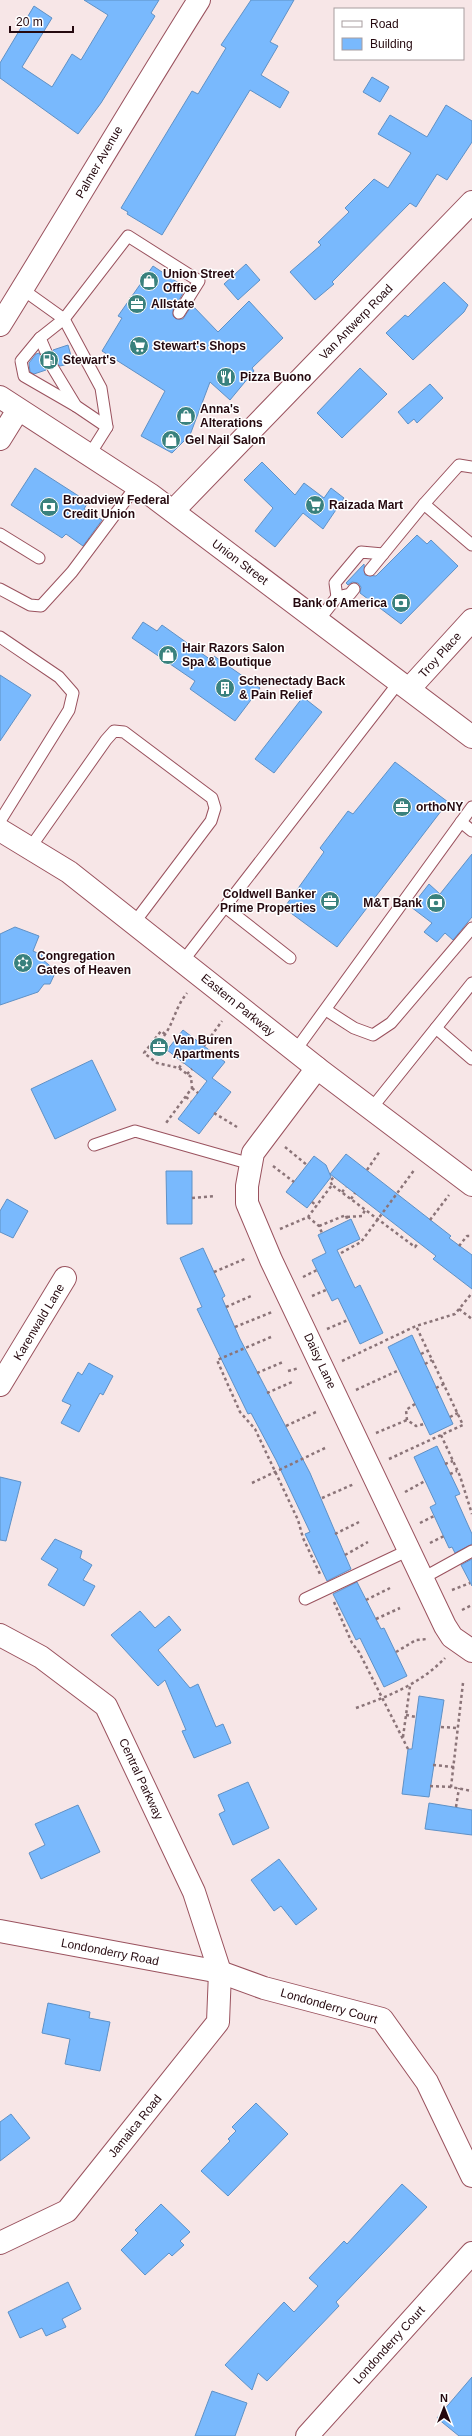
<svg xmlns="http://www.w3.org/2000/svg" width="472" height="2436" font-family="Helvetica,sans-serif">
  <rect width="100%" height="100%" fill="#f7e6e7"/>
  <!-- building -->
  <g fill="#79b9fd" stroke="#5f91c6">
    <path d="M84,0h75l-8,13 4,3 -54,87 -23,31 -78,-56v-15l34,-57 18,12 -30,49 30,20 20,-33 9,6 27,-45z"/>
    <path d="M251,0h43l-24,42 8,4 -17,29 28,17 -9,16 -30,-18 -88,145 -35,-21 1,-2 -7,-4 71,-117 6,3 28,-46 -5,-3z"/>
    <path d="M372,77l17,10 -9,15 -17,-10z"/>
    <path d="M446,105l26,16v21l-25,38 -10,-6 -21,33 -6,-4 -78,79 2,2 -19,16 -25,-28 31,-27 -3,-3 31,-30 -4,-4 29,-29 14,9 23,-35 -33,-19 12,-19 37,22z"/>
    <path d="M246,264l14,16 -22,20 -14,-16z"/>
    <path d="M153,266l33,22 -13,22v6l3,3h7l9,-14 26,27 31,-31 34,37 -31,30 2,3 -24,29 -20,-18 -20,53 -18,18 -31,-17 24,-45 -63,-40 20,-33 -4,-2z"/>
    <path d="M444,282l24,23 -4,7 -51,48 -27,-27 19,-18 3,2z"/>
    <path d="M68,345l5,18 -13,3 -8,-5 -5,3 -1,6 -12,4 -4,-2 -1,-9 7,-9 3,-1 3,5 6,1 4,-3 1,-6z"/>
    <path d="M360,368l27,26 -45,44 -25,-25z"/>
    <path d="M430,384l13,14 -26,25 -3,-4 -6,5 -10,-12z"/>
    <path d="M262,462l33,33 9,-12 20,15 7,-10 13,10 -21,31 -20,-16 -28,34 -20,-16 18,-23 -29,-28z"/>
    <path d="M35,468l53,34 -4,7 18,11 -19,26 -17,-12 -4,4 -51,-33z"/>
    <path d="M417,535l10,9 4,-4 27,26 -57,58 -41,-31 1,-6 -3,-4 -6,-1 -4,3 -2,-2 18,-19 1,11 11,1z"/>
    <path d="M143,622l14,9 5,-6 49,35 3,-4 46,32 -25,33 -45,-32 5,-8 -63,-43z"/>
    <path d="M0,675l31,20 -31,46z"/>
    <path d="M303,697l19,15 -48,61 -19,-14z"/>
    <path d="M395,762l53,40 -111,145 -53,-39 40,-56 -4,-4 28,-37 5,3z"/>
    <path d="M472,854v63l-19,23 -8,-7 -8,9 -13,-10 8,-9 -21,-16 18,-23 11,10z"/>
    <path d="M15,927l24,9 -6,15 11,5 -2,3 14,12 -6,13h-6l-6,8 -38,13v-71z"/>
    <path d="M183,1030l42,32 -13,16 19,14 -32,42 -21,-15 29,-38 -40,-31z"/>
    <path d="M92,1060l24,50 -61,29 -24,-50z"/>
    <path d="M346,1154l105,82 -2,2 23,17v34l-39,-30 3,-3 -106,-82z"/>
    <path d="M314,1156l12,9 5,12 -24,31 -21,-16z"/>
    <path d="M166,1171h26v53h-25z"/>
    <path d="M7,1199l21,12 -15,27 -13,-6v-21z"/>
    <path d="M351,1219l9,20 -23,11 18,38 5,-3 23,48 -23,11 -22,-46 -6,3 -20,-41 14,-7 -8,-18z"/>
    <path d="M203,1248l22,48 -3,2 18,41 70,134 41,96 -24,12 -22,-47 5,-2 -34,-72 -25,-47 -3,1 -51,-105 5,-2 -22,-49z"/>
    <path d="M412,1335l41,89 -23,11 -42,-88z"/>
    <path d="M89,1363l24,13 -10,19 -3,-2 -21,39 -18,-9 10,-18 -9,-4 16,-29 4,3z"/>
    <path d="M437,1446l23,48 -5,2 17,38v10l-17,9 -3,-6 -3,1 -19,-41 6,-3 -22,-47z"/>
    <path d="M0,1477l21,5 -15,59 -6,-1z"/>
    <path d="M55,1539l27,12 -2,7 12,7 -9,15 12,6 -11,20 -36,-21 10,-16 -17,-10z"/>
    <path d="M472,1559v27l-11,-21z"/>
    <path d="M357,1582l24,47 3,-1 23,48 -23,11 -24,-49 -4,2 -23,-46z"/>
    <path d="M140,1611l15,17 14,-12 12,14 -23,20 32,38 8,-4 18,43 7,-3 8,19 -37,15 -12,-27 4,-1 -21,-50 -7,6 -47,-51z"/>
    <path d="M419,1696l25,4 -15,97 -27,-3 6,-45h4z"/>
    <path d="M248,1782l21,46 -36,17 -14,-31 6,-3 -7,-16z"/>
    <path d="M429,1803l43,7v25l-47,-6z"/>
    <path d="M78,1805l22,47 -59,27 -12,-26 16,-8 -10,-21z"/>
    <path d="M279,1859l38,50 -21,16 -15,-19 -7,5 -23,-31z"/>
    <path d="M48,2003l42,9 -1,6 21,4 -10,49 -35,-7 5,-25 -28,-6z"/>
    <path d="M256,2103l32,31 -60,62 -27,-25 29,-30 -2,-2 8,-8 -4,-4z"/>
    <path d="M11,2114l19,24 -30,23v-39z"/>
    <path d="M402,2184l25,23 -91,95 3,4 -72,75 -9,-8 -6,17 -27,-25 59,-63 10,10 24,-26 -9,-8 35,-37 3,3z"/>
    <path d="M161,2204l29,28 -10,9 4,4 -12,11 -3,-3 -24,22 -24,-25 17,-17 -3,-3z"/>
    <path d="M68,2282l13,27 -19,10 4,8 -20,9 -4,-8 -22,10 -12,-26z"/>
    <path d="M472,2377v59h-13l-22,-18z"/>
    <path d="M212,2391l35,12 -12,33h-40z"/>
  </g>
  <g fill="none" stroke-linecap="round" stroke-linejoin="round">
    <defs>
      <g id="lane">
        <path d="M22,289l42,30 37,69 6,39 -17,27"/>
        <path d="M40,338l-19,23 3,15 52,30"/>
        <path d="M46,352l-6,-14 24,-19 64,-83 71,45 -20,32"/>
        <path d="M53,368l23,38 31,21"/>
        <path d="M472,467l-13,-2 -35,39 48,41"/>
        <path d="M0,534l39,24"/>
        <path d="M370,570l54,-66"/>
        <path d="M0,589l30,16 11,1 31,-34 65,-87"/>
        <path d="M337,597l-2,-14 26,-31 22,2"/>
        <path d="M318,621l19,-24 13,-3 4,-5"/>
        <path d="M0,637l59,40 14,16 -4,17 -69,111"/>
        <path d="M461,822l11,9"/>
        <path d="M30,848l76,-108 8,-9 10,1 88,66 3,10 -4,13 -77,102"/>
        <path d="M225,907l65,51"/>
        <path d="M183,961l216,-279"/>
        <path d="M326,1010l28,18 19,7 18,-12 81,-95"/>
        <path d="M436,1028l36,31"/>
        <path d="M295,1051l177,-244"/>
        <path d="M371,1109l101,-126"/>
        <path d="M94,1145l41,-14 116,33"/>
        <path d="M423,1578l49,-27"/>
        <path d="M305,1599l104,-49"/>
      </g>
      <g id="street">
        <path d="M0,325c67,-108 131,-217 199,-325"/>
        <path d="M0,439l18,-29"/>
        <path d="M409,689l63,-69"/>
        <path d="M0,830l69,42 248,196 155,117"/>
        <path d="M317,1068l-64,85 -6,33v17l24,57 174,366 7,11 20,14"/>
        <path d="M0,1385l65,-107"/>
        <path d="M0,1635l41,22 65,49 88,186 26,80 -2,50 -151,189 -67,32"/>
        <path d="M0,1931l220,41 44,16 118,31 45,63 45,94"/>
        <path d="M307,2436l165,-183"/>
      </g>
      <g id="secondary">
        <path d="M0,397l151,98 321,242"/>
        <path d="M173,511l299,-309"/>
      </g>
    </defs>
    <!-- lane casing -->
    <use href="#lane" stroke="#9a525e" stroke-width="13"/>
    <!-- street casing -->
    <use href="#street" stroke="#9a525e" stroke-width="24"/>
    <!-- secondary casing -->
    <use href="#secondary" stroke="#9a525e" stroke-width="24"/>
    <!-- path -->
    <g stroke="#8b7478" stroke-width="2.5" stroke-dasharray="3 3" stroke-linecap="butt">
      <path d="M165,1034l-4,-3 -17,22 13,10 22,5 12,9 1,11 -26,35"/>
      <path d="M164,1036c10,-14 11,-28 23,-43"/>
      <path d="M204,1046l18,-25"/>
      <path d="M179,1068l4,-6"/>
      <path d="M187,1074l5,-5"/>
      <path d="M192,1088l6,5"/>
      <path d="M186,1097l5,4"/>
      <path d="M214,1113l23,14"/>
      <path d="M285,1147l22,18"/>
      <path d="M273,1166l21,16"/>
      <path d="M367,1170l13,-19"/>
      <path d="M332,1185l-2,-4 4,-4"/>
      <path d="M342,1192l4,-5"/>
      <path d="M192,1198l23,-2"/>
      <path d="M351,1199l4,-6"/>
      <path d="M312,1202l5,4"/>
      <path d="M308,1217l11,9 3,7"/>
      <path d="M347,1217l15,-1 3,-6"/>
      <path d="M430,1220l19,-25"/>
      <path d="M319,1226l27,-11 1,4"/>
      <path d="M280,1229l28,-12 24,-32 83,62 3,-4"/>
      <path d="M459,1246l8,-10h5"/>
      <path d="M341,1253l20,-11 54,-73"/>
      <path d="M214,1272l33,-14"/>
      <path d="M303,1277l14,-7"/>
      <path d="M312,1296l14,-6"/>
      <path d="M226,1307l25,-11"/>
      <path d="M459,1309l13,10"/>
      <path d="M235,1327l37,-15"/>
      <path d="M327,1329l21,-9"/>
      <path d="M271,1337l-54,23 23,52 15,17 43,91 5,18 17,36"/>
      <path d="M421,1354l6,-3"/>
      <path d="M342,1361l74,-35 39,-12 17,-21"/>
      <path d="M425,1364l7,-4"/>
      <path d="M288,1371l11,-3"/>
      <path d="M257,1373l26,-11"/>
      <path d="M436,1388l8,-4"/>
      <path d="M356,1390l43,-20"/>
      <path d="M267,1393l25,-11"/>
      <path d="M415,1404l-9,6 1,10 9,6 8,-2"/>
      <path d="M450,1417l8,-4"/>
      <path d="M286,1426l32,-15"/>
      <path d="M376,1433l31,-13"/>
      <path d="M441,1435l19,41 12,38"/>
      <path d="M389,1459l74,-34 -47,-99"/>
      <path d="M445,1464l8,-3"/>
      <path d="M450,1474l7,-3"/>
      <path d="M252,1483l73,-35"/>
      <path d="M405,1492l20,-11"/>
      <path d="M322,1498l32,-14"/>
      <path d="M420,1523l14,-7"/>
      <path d="M335,1534l24,-12"/>
      <path d="M430,1543l14,-7"/>
      <path d="M345,1555l23,-13"/>
      <path d="M452,1590l18,-7"/>
      <path d="M366,1600l24,-12"/>
      <path d="M334,1602l18,41 7,9 49,97"/>
      <path d="M462,1610l10,-5"/>
      <path d="M376,1619l24,-11"/>
      <path d="M396,1652l20,-12 11,-1"/>
      <path d="M463,1683l-12,104 21,4"/>
      <path d="M356,1708c33,-12 64,-24 89,-50"/>
      <path d="M406,1715l10,2"/>
      <path d="M441,1727l17,1"/>
      <path d="M403,1737l7,-51"/>
      <path d="M433,1765l21,2"/>
      <path d="M430,1786l21,1"/>
      <path d="M456,1807l3,-19"/>
    </g>
    <!-- lane -->
    <use href="#lane" stroke="#fff" stroke-width="11"/>
    <!-- street -->
    <use href="#street" stroke="#fff" stroke-width="22"/>
    <!-- secondary -->
    <use href="#secondary" stroke="#fff" stroke-width="22"/>
  </g>
  <!-- icons -->
  <defs>
    <symbol id="shop-disc" viewBox="-11 -11 22 22"><circle r="9.5" fill="#39817d" stroke="#fff"/><path d="M-5-2.5h2.3a2.7 3.5 0 0 1 5.4 0H5L5.5 6h-11ZM-1.5-2.5h3a1.5 2.3 0 0 0-3 0Z" fill="#fff"/></symbol>
    <symbol id="office-disc" viewBox="-11 -11 22 22"><circle r="9.5" fill="#39817d" stroke="#fff"/><path d="M-6-3h4V-5.5h4V-3h4V5H-6ZM-1-4.5V-3h2v-1.5ZM-6 0V1H6V0Z" fill="#fff"/></symbol>
    <symbol id="supermarket-disc" viewBox="-11 -11 22 22"><circle r="9.5" fill="#39817d" stroke="#fff"/><path d="M-6-5.5h2.5l.6 2H6L4.5 2H-2.5L-4.4-4H-6ZM-1.5 3.2a1.3 1.3 0 1 0 .1 0ZM3 3.2a1.3 1.3 0 1 0 .1 0Z" fill="#fff"/></symbol>
    <symbol id="fuel-disc" viewBox="-11 -11 22 22"><circle r="9.5" fill="#39817d" stroke="#fff"/><path d="M-5.5-6h7V0h2V4h1.3V-2.5L3-4.5l.8-.8L6-3V5H2.5V1h-1V6h-7ZM-4.2-4.7v3.2H.2V-4.7Z" fill="#fff"/></symbol>
    <symbol id="restaurant-disc" viewBox="-11 -11 22 22"><circle r="9.5" fill="#39817d" stroke="#fff"/><path d="M-5-6h1v4h1v-4h1v4h1v-4h1v5L-1.5 .5V6h-2V.5L-5-1ZM5-6V6H3V1.5H1.5Q1.5-4 5-6Z" fill="#fff"/></symbol>
    <symbol id="bank-disc" viewBox="-11 -11 22 22"><circle r="9.5" fill="#39817d" stroke="#fff"/><path d="M-6-4H6V4H-6ZM0-2.3a2.3 2.3 0 1 0 0 4.6a2.3 2.3 0 1 0 0-4.6Z" fill="#fff"/></symbol>
    <symbol id="building-disc" viewBox="-11 -11 22 22"><circle r="9.5" fill="#39817d" stroke="#fff"/><path d="M-4-6H4V6H1V3H-1V6H-4ZM-2.5-4.3h1.7v1.8h-1.7ZM.8-4.3h1.7v1.8H.8ZM-2.5-1h1.7V.8h-1.7ZM.8-1h1.7V.8H.8Z" fill="#fff"/></symbol>
    <symbol id="synagogue-disc" viewBox="-11 -11 22 22"><circle r="9.5" fill="#39817d" stroke="#fff"/><path d="M0-6.5L5.6 3.2H-5.6ZM0 6.5L5.6-3.2H-5.6Z" fill="#fff"/></symbol>
  </defs>
  <g fill-rule="evenodd">
    <use href="#shop-disc" x="138" y="270" width="22" height="22"/>
    <use href="#office-disc" x="126" y="293" width="22" height="22"/>
    <use href="#supermarket-disc" x="128" y="335" width="22" height="22"/>
    <use href="#fuel-disc" x="38" y="349" width="22" height="22"/>
    <use href="#restaurant-disc" x="215" y="366" width="22" height="22"/>
    <use href="#shop-disc" x="175" y="405" width="22" height="22"/>
    <use href="#shop-disc" x="160" y="429" width="22" height="22"/>
    <use href="#supermarket-disc" x="304" y="494" width="22" height="22"/>
    <use href="#bank-disc" x="38" y="496" width="22" height="22"/>
    <use href="#bank-disc" x="390" y="592" width="22" height="22"/>
    <use href="#shop-disc" x="157" y="644" width="22" height="22"/>
    <use href="#building-disc" x="214" y="677" width="22" height="22"/>
    <use href="#office-disc" x="391" y="796" width="22" height="22"/>
    <use href="#office-disc" x="319" y="890" width="22" height="22"/>
    <use href="#bank-disc" x="425" y="892" width="22" height="22"/>
    <use href="#synagogue-disc" x="12" y="952" width="22" height="22"/>
    <use href="#office-disc" x="148" y="1036" width="22" height="22"/>
  </g>
  <g text-anchor="middle" dominant-baseline="central" stroke-width="3" stroke-linejoin="round" paint-order="stroke">
    <!-- street labels -->
    <g font-size="12" fill="#25090f" stroke="#fff">
      <text transform="translate(99 162) rotate(-60)">Palmer Avenue</text>
      <text transform="translate(356 322) rotate(-46)">Van Antwerp Road</text>
      <text transform="translate(240 562) rotate(37)">Union Street</text>
      <text transform="translate(440 655) rotate(-48)">Troy Place</text>
      <text transform="translate(238 1005) rotate(39)">Eastern Parkway</text>
      <text transform="translate(39 1322) rotate(-59)">Karenwald Lane</text>
      <text transform="translate(320 1361) rotate(65)">Daisy Lane</text>
      <text transform="translate(141 1779) rotate(65)">Central Parkway</text>
      <text transform="translate(110 1952) rotate(11)">Londonderry Road</text>
      <text transform="translate(329 2006) rotate(16)">Londonderry Court</text>
      <text transform="translate(135 2126) rotate(-51)">Jamaica Road</text>
      <text transform="translate(389 2345) rotate(-48)">Londonderry Court</text>
    </g>
    <!-- poi labels -->
    <g font-size="12" font-weight="bold" fill="#25090f" stroke="#fff" text-anchor="start">
      <text x="163" y="274">Union Street<tspan x="163" dy="14">Office</tspan></text>
      <text x="151" y="304">Allstate</text>
      <text x="153" y="346">Stewart's Shops</text>
      <text x="63" y="360">Stewart's</text>
      <text x="240" y="377">Pizza Buono</text>
      <text x="200" y="409">Anna's<tspan x="200" dy="14">Alterations</tspan></text>
      <text x="185" y="440">Gel Nail Salon</text>
      <text x="63" y="500">Broadview Federal<tspan x="63" dy="14">Credit Union</tspan></text>
      <text x="329" y="505">Raizada Mart</text>
      <text x="387" y="603" text-anchor="end">Bank of America</text>
      <text x="182" y="648">Hair Razors Salon<tspan x="182" dy="14">Spa &amp; Boutique</tspan></text>
      <text x="239" y="681">Schenectady Back<tspan x="239" dy="14">&amp; Pain Relief</tspan></text>
      <text x="416" y="807">orthoNY</text>
      <text x="316" y="894" text-anchor="end">Coldwell Banker<tspan x="316" dy="14">Prime Properties</tspan></text>
      <text x="422" y="903" text-anchor="end">M&amp;T Bank</text>
      <text x="37" y="956">Congregation<tspan x="37" dy="14">Gates of Heaven</tspan></text>
      <text x="173" y="1040">Van Buren<tspan x="173" dy="14">Apartments</tspan></text>
    </g>
  </g>
  <!-- legend -->
  <rect x="334" y="8" width="130" height="52" fill="#ffffff" stroke="#a89d9f"/>
  <rect x="342" y="21" width="20" height="6" fill="#ffffff" stroke="#a89d9f"/>
  <text x="370" y="28" font-size="12" fill="#25090f">Road</text>
  <rect x="342" y="38" width="20" height="12" fill="#79b9fd" stroke="#a89d9f"/>
  <text x="370" y="48" font-size="12" fill="#25090f">Building</text>
  <!-- north arrow -->
  <g transform="translate(444 2408)" stroke="#ffffff" stroke-width="3" paint-order="stroke">
  <path d="M0-3L7 15L0 10L-7 15Z" fill="#25090f"/>
  <text y="-6" font-size="11" font-weight="bold" text-anchor="middle" fill="#25090f">N</text>
  </g>
  <!-- scale -->
  <path d="M10 26v6h63v-6" fill="none" stroke="#25090f" stroke-width="2"/>
  <text x="16" y="26" font-size="12" fill="#25090f" stroke="#ffffff" stroke-width="3" paint-order="stroke">20 m</text>
</svg>
